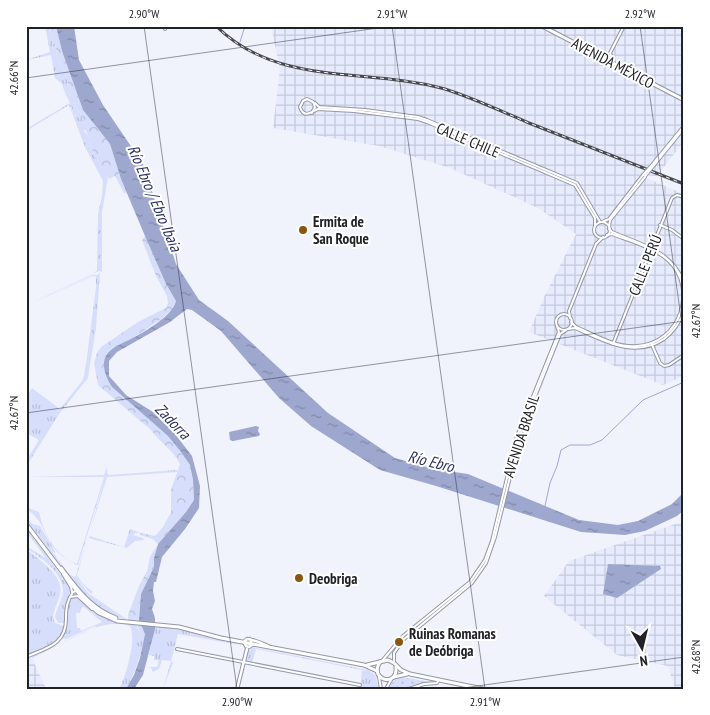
<svg xmlns="http://www.w3.org/2000/svg" width="710" height="715" font-family="'PT Sans Narrow',sans-serif">
  <defs>
    <pattern id="industrial-grid" width="8" height="8" patternUnits="userSpaceOnUse" patternTransform="scale(1.25)"><rect width="8" height="8" fill="#e6ebfe"/><path d="M0 4h8M4 0v8" fill="none" stroke="#c5c9da"/></pattern>
    <pattern id="grass-tufts" width="24" height="20" patternUnits="userSpaceOnUse" patternTransform="scale(1.25)"><rect width="24" height="20" fill="#d7defb"/><path d="M3 7l-1-3M5 7V3M7 7l1-3M15 17l-1-3M17 17v-4M19 17l1-3" fill="none" stroke="#b8bed7"/></pattern>
    <pattern id="forest-crowns" width="20" height="18" patternUnits="userSpaceOnUse" patternTransform="scale(1.25)"><rect width="20" height="18" fill="#d7defb"/><path d="M2 6a3 3 0 1 1 6 0M12 15a3 3 0 1 1 6 0" fill="none" stroke="#b8bed7"/></pattern>
    <pattern id="park-dots" width="8" height="8" patternUnits="userSpaceOnUse" patternTransform="scale(1.25)"><rect width="8" height="8" fill="#d7defb"/><path d="M2 2h.1M6 6h.1" fill="none" stroke="#b8bed7" stroke-width="1.8" stroke-linecap="round"/></pattern>
    <pattern id="water-ripples" width="26" height="14" patternUnits="userSpaceOnUse" patternTransform="scale(1.25)"><rect width="26" height="14" fill="#9ea8cf"/><path d="M2 4q2-2 4 0t4 0M15 11q2-2 4 0t4 0" fill="none" stroke="#8088a8"/></pattern>
  </defs>
  <rect width="100%" height="100%" fill="#f0f2fc"/>
  <!-- industrial -->
  <g fill="url(#industrial-grid)">
    <path d="M271,26h413v115l-27,35 -18,-1 45,19v182l-21,9 -134,-53 16,-37 31,-61 -38,-26 -88,-40 -71,-22 -106,-18 7,-59z"/>
    <path d="M684,521v168h-9l-7,-23 -51,-11 -73,-59 25,-35z"/>
    <path d="M30,654l16,35h-20v-33z"/>
  </g>
  <!-- grass -->
  <g fill="url(#grass-tufts)" fill-rule="evenodd">
    <path d="M45,26h4l7,22 1,9 8,16 6,22 -1,1 -2,-4 -3,1 -3,-9 -7,-6 -4,-23 -25,5 24,-8z"/>
    <path d="M73,102c6,8 8,16 14,23l-3,6 5,6v5l5,12 14,23 -6,36v59l-3,-1 -73,34 66,-30 5,-5 1,-56 4,-18 1,-15 -18,-34 -16,-42 -43,26v-2l44,-26 4,15 2,-2 -3,-10z"/>
    <path d="M100,272l-4,55 -8,51 -29,36 -33,53v-6l13,-21 -13,-7v-36l6,-9 28,21 22,-28 2,-5 3,-19 9,-70v-10l-1,-1 -4,1 -65,29 68,-31h4z"/>
    <path d="M107,467v6l2,2 68,-5v2l-70,5 -18,58 17,-61 -28,91h-2c-7,-5 -17,-10 -22,-17 -10,-14 -12,-30 -28,-39v-2l13,5c5,23 17,44 38,52l27,-87h-78l78,-2z"/>
    <path d="M26,518l7,6 7,2 16,27 -4,-2 16,22 6,4 1,-1 13,17 40,27c-10,-3 -21,-6 -30,-11 -26,-18 -49,-64 -72,-88z"/>
    <path d="M26,527l45,62 -5,13 -2,21h-6l-3,-6c1,-8 8,-18 8,-26 0,-19 -23,-34 -37,-43v-2l20,12 -20,-27z"/>
    <path d="M130,529l11,4h-6l-2,2 10,3 1,2 -9,1 -8,7 -35,-9 -3,-1 -2,2 -10,35 6,9 10,8 -2,2 -15,-17v-2l11,-35 3,-4 34,11z"/>
    <path d="M26,549c13,10 39,28 34,45 -2,8 -6,15 -7,23l2,6 9,3c-3,18 -23,23 -38,30z"/>
    <path d="M76,596l19,17 12,6 31,6 -1,3 3,4 1,7 3,1c-4,18 -9,33 -18,49h-7c7,-13 18,-49 11,-63 -28,-11 -72,21 -98,32v-1l64,-30 -1,-1 -29,13 -4,-1c8,-12 3,-26 8,-39zM82,607h2l18,15 -21,9 -1,-3h-3l-1,-15h4z"/>
    <path d="M155,626l31,5 53,14 -61,-11 -7,27 2,1 -10,27 8,-28 -9,-1 -3,9 -6,3 -2,-4 -3,-1h9l2,-7h-5v-4l-5,-1z"/>
    <path d="M252,647l116,23 7,5 4,14h-19l2,-19 -106,-21 -4,14 -5,-2 1,-9z"/>
  </g>
  <!-- forest -->
  <g fill="url(#forest-crowns)">
    <path d="M49,26h7l6,25 21,59 27,34 11,35 6,15 -3,-1 -9,-17 -6,3 -15,-25 -5,-12v-5l-7,-13 1,-1 4,2c-6,-8 -8,-15 -14,-23l3,15 -2,1 -3,-13 -6,-12 3,-1 2,4 1,-1 -6,-22 -8,-16 -1,-9z"/>
    <path d="M145,236l21,48 10,17 -2,7 -14,12 -30,20 -18,8 -5,5 -3,8 8,26 56,49 13,16 9,13 3,15 1,20 -8,12 -28,32 -5,-5 -13,-4 1,-2 14,3 8,-9 8,-15v-22l9,-26c-9,-17 -19,-20 -29,-34l-53,-45 -4,-22 3,-10 4,-6 37,-25 28,-14 2,-5 -1,-7 -11,-20 -14,-36z"/>
    <path d="M156,547h1l-3,11v9l-13,27 -2,26 6,13 -1,7 -3,-1c-1,-7 -4,-11 -3,-18l-10,-1v-5l11,-29 8,-15 3,-14z"/>
  </g>
  <!-- park -->
  <path fill="url(#park-dots)" d="M402,677l29,5 -24,7h-19l6,-9z"/>
  <!-- water -->
  <g fill="url(#water-ripples)">
    <path d="M56,26h18l5,34 24,45 40,59 33,100 23,36 29,21 100,92 67,45 39,11 34,5 111,46 39,5 20,-4 34,-17 12,-12v18l-7,6 -32,15 -20,4 -44,-3 -145,-46 -56,-16 -69,-44 -32,-28 -58,-67 -29,-21 -5,-1 -17,13 -53,30 -8,9v15l17,19 27,17 22,22 17,22 8,30 -1,22 -14,21 -23,28 -6,25h-2l-1,9 2,10 -3,8 3,9v11l-12,46 -9,14h-8l8,-14 6,-17 5,-24 -6,-14 2,-26 13,-27v-9l4,-14 28,-32 8,-12 -1,-20 -3,-15 -9,-13 -13,-16 -56,-49c-7,-11 -14,-28 0,-38 5,-4 11,-6 17,-9 14,-7 44,-24 47,-39l-10,-17 -21,-48 -24,-57 -11,-35 -27,-34 -21,-59z"/>
    <path d="M256,426l3,1 -1,4 2,3 -1,2 -26,5 -3,-1 -1,-8z"/>
    <path d="M608,564l52,2 1,3 -44,29 -14,-4z"/>
  </g>
  <g fill="none" stroke-linecap="round" stroke-linejoin="round">
    <!-- stream -->
    <g stroke="#9ea8cf" stroke-width="1">
      <path d="M240,42l5,-16"/>
      <path d="M545,506l5,-23 7,-17 4,-16 9,-5h20l12,-5 41,-40 41,-18"/>
    </g>
    <defs>
      <g id="minor">
        <path d="M165,26v3"/>
        <path d="M612,58l-2,-5 14,-27"/>
        <path d="M315,103l4,4 46,3 53,7 9,3 150,63 23,39"/>
        <path d="M312,113l3,-6 -2,-5 -6,-3 -4,2 -3,6c4,12 11,5 18,2l36,2 64,8 9,3 148,63 20,33v8"/>
        <path d="M652,165l32,-39"/>
        <path d="M654,165l30,-37"/>
        <path d="M602,222l7,-3 34,-44"/>
        <circle cx="602" cy="230" r="8"/>
        <path d="M660,225l12,5 12,9"/>
        <path d="M609,227l1,-7 35,-43"/>
        <path d="M609,229l3,3c30,13 59,18 72,51"/>
        <circle cx="564" cy="322" r="8"/>
        <path d="M570,318l-1,-7 27,-67 7,-7"/>
        <path d="M571,322l5,5c19,8 40,21 61,19 43,-2 62,-57 31,-86 -15,-13 -38,-19 -56,-26l-5,1"/>
        <path d="M568,329l7,-1c28,12 59,31 89,11 9,-7 16,-17 20,-28"/>
        <path d="M613,344l59,-146 5,-3 7,2"/>
        <path d="M652,345l8,18 4,3 5,-1 15,-10"/>
        <path d="M63,574l8,13 1,5"/>
        <path d="M70,597l8,-1 14,13"/>
        <path d="M177,649l183,36"/>
        <path d="M26,657c20,-9 40,-12 40,-38 0,-11 1,-18 7,-27l3,-1"/>
        <path d="M382,661l21,-25 67,-54 15,-22 7,-19 25,-105 42,-104 -2,-6"/>
        <path d="M394,663v-10l9,-13 69,-57 14,-20 9,-26 27,-108 38,-95 6,-4"/>
        <path d="M379,677l2,12"/>
        <path d="M386,689l6,-11"/>
        <path d="M409,689l15,-5 13,-1 2,-3"/>
      </g>
      <g id="tertiary">
        <path d="M250,639l2,6 -3,2 -3,-1 -2,-4 3,-3c8,1 14,4 21,7"/>
        <path d="M237,689l10,-40"/>
      </g>
      <g id="secondary">
        <path d="M542,26l142,74"/>
        <path d="M26,524l57,75 16,14 18,8 62,6 42,11 143,27 13,6"/>
        <path d="M61,568c16,21 30,41 55,50"/>
        <path d="M380,662c-12,18 18,26 16,5"/>
        <path d="M367,665l21,-5 6,3 7,7 9,4 73,15"/>
        <path d="M394,677l13,-3"/>
      </g>
    </defs>
    <!-- minor casing -->
    <use href="#minor" stroke="#9397a6" stroke-width="4"/>
    <!-- tertiary casing -->
    <use href="#tertiary" stroke="#9397a6" stroke-width="4.5"/>
    <!-- secondary casing -->
    <use href="#secondary" stroke="#9397a6" stroke-width="5"/>
    <!-- minor -->
    <use href="#minor" stroke="#fff" stroke-width="2"/>
    <!-- tertiary -->
    <use href="#tertiary" stroke="#fff" stroke-width="2.5"/>
    <!-- secondary -->
    <use href="#secondary" stroke="#fff" stroke-width="3"/>
    <defs>
      <path id="rail" d="M216,26c63,62 151,41 229,63 28,9 56,22 84,34 52,20 103,41 155,61"/>
    </defs>
    <!-- rail casing -->
    <use href="#rail" stroke="#47494f" stroke-width="3"/>
    <!-- rail -->
    <use href="#rail" stroke="#fff" stroke-width="1" stroke-dasharray="4" stroke-linecap="butt"/>
    <defs>
      <g id="minor-bridge">
        <path d="M643,175l9,-10"/>
        <path d="M645,176l9,-11"/>
      </g>
    </defs>
    <!-- minor-bridge casing -->
    <use href="#minor-bridge" stroke="#9397a6" stroke-width="4" stroke-linecap="butt"/>
    <!-- minor-bridge -->
    <use href="#minor-bridge" stroke="#fff" stroke-width="2"/>
  </g>
  <!-- ticks -->
  <path fill="none" stroke="#202227" stroke-width="1" stroke-opacity="0.45" d="M144,26l93,663M392,26l93,663M640,26l44,313M26,78l366,-52M26,413l658,-92M456,689l228,-32"/>
  <!-- markers -->
  <g fill="#8d540c" stroke="#fff" stroke-width="2">
    <circle cx="303" cy="230" r="5"/>
    <circle cx="299" cy="578" r="5"/>
    <circle cx="399" cy="642" r="5"/>
  </g>
  <g text-anchor="middle" dominant-baseline="central" stroke-width="4" stroke-linejoin="round" paint-order="stroke">
    <!-- street labels -->
    <g font-size="15" fill="#202227" stroke="#fff">
      <text transform="translate(613 63) rotate(28)">AVENIDA MÉXICO</text>
      <text transform="translate(468 140) rotate(23)">CALLE CHILE</text>
      <text transform="translate(645 265) rotate(-68)">CALLE PERÚ</text>
      <text transform="translate(521 436) rotate(-72)">AVENIDA BRASIL</text>
    </g>
    <!-- poi labels -->
    <g font-size="15" font-weight="bold" fill="#202227" stroke="#fff" text-anchor="start">
      <text x="313" y="221">Ermita de<tspan x="313" dy="17">San Roque</tspan></text>
      <text x="309" y="578">Deobriga</text>
      <text x="409" y="633">Ruinas Romanas<tspan x="409" dy="17">de Deóbriga</tspan></text>
    </g>
    <!-- water labels -->
    <g font-size="16" font-style="italic" fill="#2a3264" stroke="#fff">
      <text transform="translate(155 198) rotate(67)">Río Ebro / Ebro Ibaia</text>
      <text transform="translate(173 421) rotate(46)">Zadorra</text>
      <text transform="translate(431 461) rotate(14)">Río Ebro</text>
    </g>
  </g>
  <!-- border -->
  <rect width="710" height="715" fill="none" stroke="#ffffff" stroke-width="55"/>
  <!-- north arrow -->
  <g transform="translate(642 648) rotate(172)" stroke="#ffffff" stroke-width="4" paint-order="stroke">
  <path d="M0-4L9 19L0 12L-9 19Z" fill="#202227"/>
  <text y="-8" font-size="14" font-weight="bold" text-anchor="middle" fill="#202227">N</text>
  </g>
  <rect x="28" y="28" width="654" height="660" fill="none" stroke="#202227" stroke-width="2"/>
  <g font-size="12" text-anchor="middle" fill="#202227">
    <text x="144" y="18">2.90°W</text>
    <text x="392" y="18">2.91°W</text>
    <text x="640" y="18">2.92°W</text>
    <text transform="translate(14 78) rotate(-90)" y="4">42.66°N</text>
    <text transform="translate(696 321) rotate(-90)" y="4">42.67°N</text>
    <text transform="translate(14 413) rotate(-90)" y="4">42.67°N</text>
    <text transform="translate(696 657) rotate(-90)" y="4">42.68°N</text>
    <text x="237" y="706">2.90°W</text>
    <text x="485" y="706">2.91°W</text>
  </g>
</svg>
